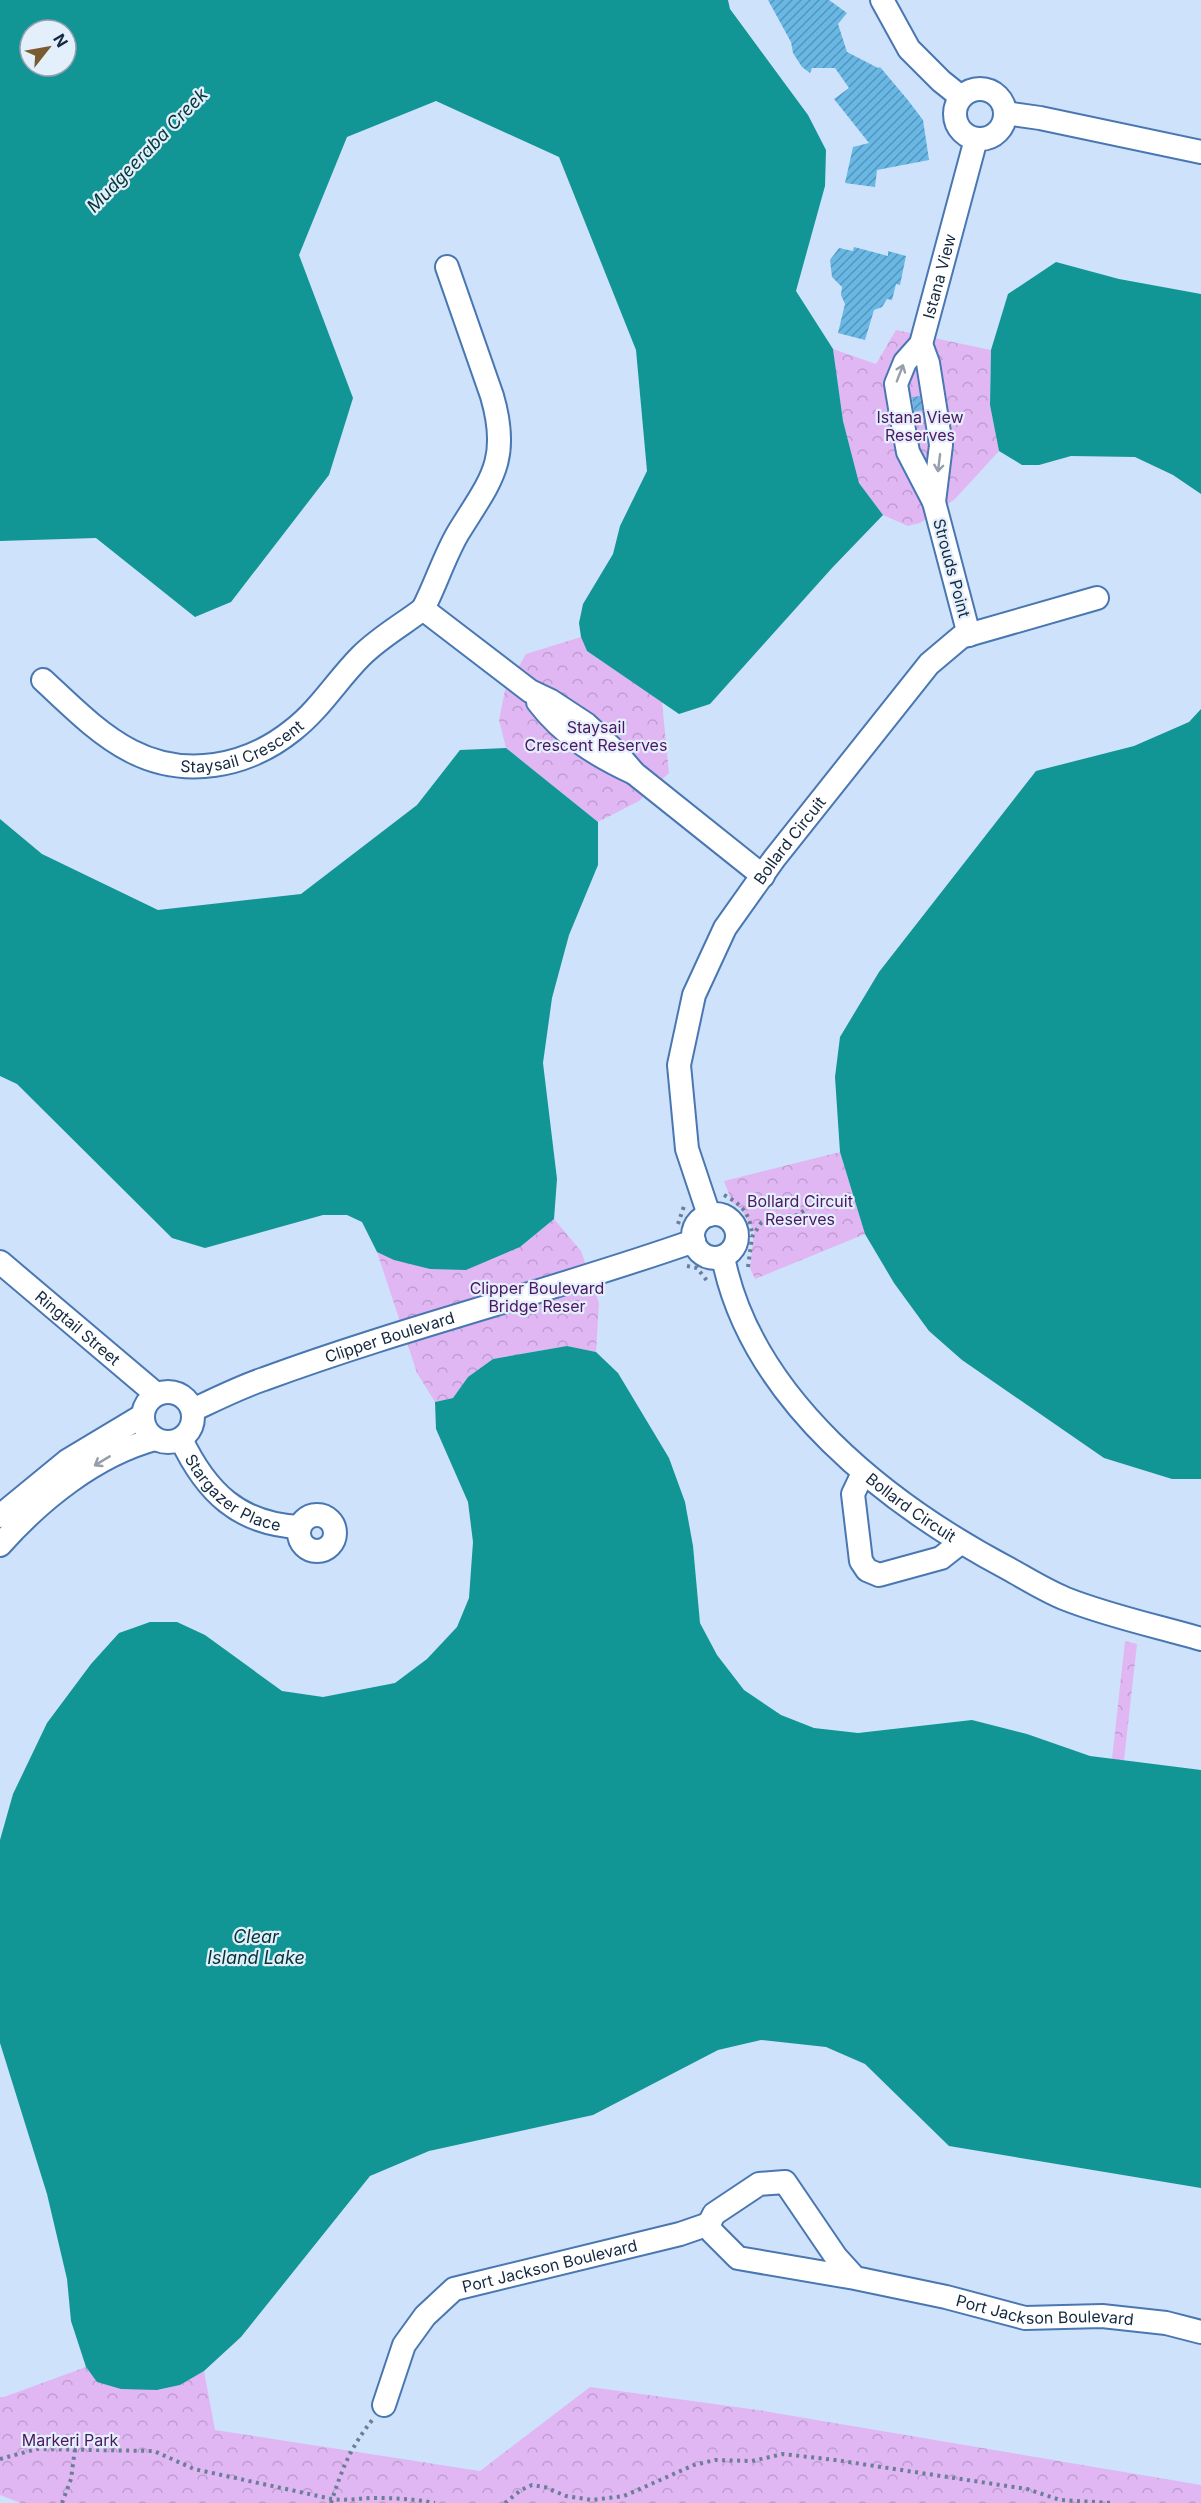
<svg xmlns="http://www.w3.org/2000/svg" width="1201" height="2503" font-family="Inter,sans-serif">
  <defs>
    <pattern id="park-crowns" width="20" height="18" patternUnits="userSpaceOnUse" patternTransform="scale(1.5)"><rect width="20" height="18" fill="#e0b7f3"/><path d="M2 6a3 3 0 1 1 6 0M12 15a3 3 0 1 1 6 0" fill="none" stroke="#bf9dd1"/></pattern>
    <pattern id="building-hatch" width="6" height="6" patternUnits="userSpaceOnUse" patternTransform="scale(1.5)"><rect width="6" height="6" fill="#68b7e4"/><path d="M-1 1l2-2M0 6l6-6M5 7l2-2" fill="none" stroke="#5495ba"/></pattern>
  </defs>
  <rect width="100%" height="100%" fill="#cee2fc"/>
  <!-- park -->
  <g fill="url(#park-crowns)">
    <path d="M896,330l95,20 -1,55 9,46 -44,48 -35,24 -12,3 -25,-11 -24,-32 -16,-62 -10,-72 43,15z"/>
    <path d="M581,637l6,14 75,51 7,71 -30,28 -41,21 -92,-74 -7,-28 6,-30 21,-36z"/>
    <path d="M840,1152l25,82 -110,45 -5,-11 4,-37 -13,-22 -9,-7 -8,-21z"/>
    <path d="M554,1219l27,32 18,52 -3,49 -29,-6 -74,13 -25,18 -15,21 -18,4 -18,-29 -40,-121 53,17 90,-22z"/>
    <path d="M1125,1641l12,3 -13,116 -12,-1z"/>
    <path d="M86,2367l11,15 61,8 22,-5 24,-14 11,59 265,41 110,-84 168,23 443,75v18h-1180l-21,-8v-98h4z"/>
  </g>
  <!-- water -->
  <g fill="#129595" fill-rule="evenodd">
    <path d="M0,0h728l2,9 78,106 18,35 -1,36 -29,105 37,58 10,72 16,62 24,32 -51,53 -122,136 -31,10 -92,-63 -6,-14 -2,-14 4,-19 30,-50 7,-28 27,-55 -11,-121 -77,-193 -123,-56 -89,36 -48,118 54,143 -24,77 -98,127 -36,15 -99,-79 -96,3zM30,30h36v36h-36z"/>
    <path d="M1056,262l63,17 82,15v200l-28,-19 -38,-18 -64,-1 -32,9h-17l-23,-14 -9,-46 1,-55 17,-56z"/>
    <path d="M1201,709v770h-29l-68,-21 -142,-98 -33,-29 -35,-48 -29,-49 -25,-82 -5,-75 5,-40 39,-65 157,-201 98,-25 55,-24z"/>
    <path d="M506,748l92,74v43l-29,70 -17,63 -9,65 14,116 -3,40 -34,28 -54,23 -36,-1 -36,-9 -17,-8 -15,-30 -15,-7h-24l-118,33 -33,-10 -155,-154 -17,-8v-257l42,35 116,56 143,-16 116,-89 43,-55z"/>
    <path d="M567,1346l29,6 22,21 51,85 16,44 8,44 7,77 17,32 27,35 37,25 33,13 44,5 114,-13 55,14 63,22 111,14v418l-252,-42 -84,-82 -39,-17 -65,-7 -43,10 -125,65 -164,36 -59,25 -129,161 -37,34 -24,14 -23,5 -36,-1 -24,-7 -11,-15 -15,-46 -4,-42 -20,-85 -47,-151v-203l13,-46 34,-71 44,-59 28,-31 31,-11h27l28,13 77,56 41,6 72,-14 32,-24 30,-32 12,-29 4,-56 -5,-40 -32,-73 -1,-27 18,-4 15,-21 25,-18z"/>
  </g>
  <!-- building -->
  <g fill="url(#building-hatch)">
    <path d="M768,0h61l18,13 -9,11 9,28 31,16 2,-1 27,32 16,21 6,40 -52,10 -2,17 -30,-4 8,-36 16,-4 -35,-44 15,-11 -14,-20h-23l-2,5 -8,-6 -9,-14 -2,-11z"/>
    <path d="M854,247l34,9v-5l18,5 -6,29 -4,-1 -4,16 -5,-1 -5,8 -8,3 -9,30 -27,-7 7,-29 -4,-9 1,-8 -10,-10 -2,-17 9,-12 14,3z"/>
    <path d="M920,396l2,14 -8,2 -2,-15z"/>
  </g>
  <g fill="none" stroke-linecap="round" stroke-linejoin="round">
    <defs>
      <g id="street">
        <path d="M882,0l27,49 32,32 20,16"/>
        <circle cx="980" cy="114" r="25"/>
        <path d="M1005,113l35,5 161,34"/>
        <path d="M921,344l7,19 13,82 -7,57"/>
        <path d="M423,609c13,-25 21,-52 35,-76 32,-52 53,-72 34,-137l-45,-129"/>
        <path id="s1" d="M969,635l-35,-133 -26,-50 -8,-44 -4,-24 9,-22 16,-18 55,-205"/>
        <path id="s2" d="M43,680c27,25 55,54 88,71 54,28 116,16 162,-21 27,-21 44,-50 68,-74 19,-19 41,-31 62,-47l107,82 21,10 35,23 31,29 17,20"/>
        <path d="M538,702c25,33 59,54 96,71l129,103"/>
        <circle cx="715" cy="1236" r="22"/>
        <path id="s3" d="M709,1215l-22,-66 -8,-84 15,-70 31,-67 49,-69 155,-195 32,-27 136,-39"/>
        <path id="s4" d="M723,1257c28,142 165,248 286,312 18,10 37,22 57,30 43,17 90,27 135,40"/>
        <path id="s5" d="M0,1262l156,132"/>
        <circle cx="168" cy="1417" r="25"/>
        <path id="s6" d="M193,1410c23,-11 47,-23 71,-31 141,-52 288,-88 430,-138"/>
        <path id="s7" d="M181,1439c25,53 58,85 118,88"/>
        <path d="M863,1473l-10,21 8,67 6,9 12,5 62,-17 19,-15"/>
        <circle cx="317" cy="1533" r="18"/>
        <path d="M0,1516l67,-55 75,-45"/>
        <path d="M0,1545c41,-46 96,-90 155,-106"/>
        <path id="s8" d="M855,2278l-19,-21 -51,-75 -26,2 -45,30 -5,10 3,8 26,26 117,20 91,19 79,21 77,-2 64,7 35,9"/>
        <path id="s9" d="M384,2405l20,-60 21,-29 29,-27 226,-55 29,-10"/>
      </g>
    </defs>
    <!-- street casing -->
    <use href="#street" stroke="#4977b1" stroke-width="26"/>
    <!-- path -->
    <g stroke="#6a7e97" stroke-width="4" stroke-dasharray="3 4.5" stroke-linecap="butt">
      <path d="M724,1195c19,10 27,20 28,42"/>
      <path d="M678,1224l6,-18"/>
      <path d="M687,1266l10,2 11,14"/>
      <path d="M748,1267l4,-30 9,-14 10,-6 27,-2 21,-16"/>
      <path d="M0,2459l37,-10 117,2 40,18 138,30c15,2 28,-1 42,-1 21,0 41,1 61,5"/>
      <path d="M62,2503l9,-24 4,-30"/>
      <path d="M331,2503c11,-34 19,-55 42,-84"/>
      <path d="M505,2503l16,-13 11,-5 13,2 21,9 26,4 32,-4 70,-31 21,-5 37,1 31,-7 52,6 192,29 33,11 53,3"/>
    </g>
    <!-- street -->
    <use href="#street" stroke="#fff" stroke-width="22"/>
  </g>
  <!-- one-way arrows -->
  <defs><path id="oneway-shaft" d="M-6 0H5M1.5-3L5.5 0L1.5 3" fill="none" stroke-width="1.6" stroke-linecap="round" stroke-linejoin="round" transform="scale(1.5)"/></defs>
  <g stroke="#959ea9">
    <use href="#oneway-shaft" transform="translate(900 373) rotate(-69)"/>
    <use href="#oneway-shaft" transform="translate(939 463) rotate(97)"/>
    <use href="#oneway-shaft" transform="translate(102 1461) rotate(149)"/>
  </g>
  <g text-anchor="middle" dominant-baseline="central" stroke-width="4.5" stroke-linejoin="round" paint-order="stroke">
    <!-- street labels -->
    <g font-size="16" fill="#142840" stroke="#e4effc">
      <text stroke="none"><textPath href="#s1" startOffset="381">Istana View</textPath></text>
      <text transform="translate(952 568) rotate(75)">Strouds Point</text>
      <text stroke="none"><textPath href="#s2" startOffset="231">Staysail Crescent</textPath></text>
      <text stroke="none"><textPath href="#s3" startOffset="408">Bollard Circuit</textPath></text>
      <text stroke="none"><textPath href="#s5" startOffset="102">Ringtail Street</textPath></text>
      <text stroke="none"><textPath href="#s6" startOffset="210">Clipper Boulevard</textPath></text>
      <text stroke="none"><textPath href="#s7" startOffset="78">Stargazer Place</textPath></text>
      <text stroke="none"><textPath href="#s4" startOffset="321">Bollard Circuit</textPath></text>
      <text stroke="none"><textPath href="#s9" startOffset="237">Port Jackson Boulevard</textPath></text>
      <text stroke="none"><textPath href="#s8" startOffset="568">Port Jackson Boulevard</textPath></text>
    </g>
    <!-- park labels -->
    <g font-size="16" fill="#4d1662" stroke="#e4effc">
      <text x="920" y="417">Istana View<tspan x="920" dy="18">Reserves</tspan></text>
      <text x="596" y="727">Staysail<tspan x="596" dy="18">Crescent Reserves</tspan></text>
      <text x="800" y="1201">Bollard Circuit<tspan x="800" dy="18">Reserves</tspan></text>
      <text x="537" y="1288">Clipper Boulevard<tspan x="537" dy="18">Bridge Reser</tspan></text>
      <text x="70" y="2440">Markeri Park</text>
    </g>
    <!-- water labels -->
    <g font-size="18" font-style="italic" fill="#003636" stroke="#e4effc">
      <text transform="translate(147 150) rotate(-46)">Mudgeeraba Creek</text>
      <text x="256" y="1936">Clear<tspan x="256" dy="21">Island Lake</tspan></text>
    </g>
  </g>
  <!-- north arrow -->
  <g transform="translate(48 48) rotate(59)"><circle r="28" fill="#e4effc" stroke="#919fb1" stroke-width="1.5"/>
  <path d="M0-4.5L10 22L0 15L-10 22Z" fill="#7a5b30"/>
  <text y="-9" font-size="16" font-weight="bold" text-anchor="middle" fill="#142840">N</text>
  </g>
</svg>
